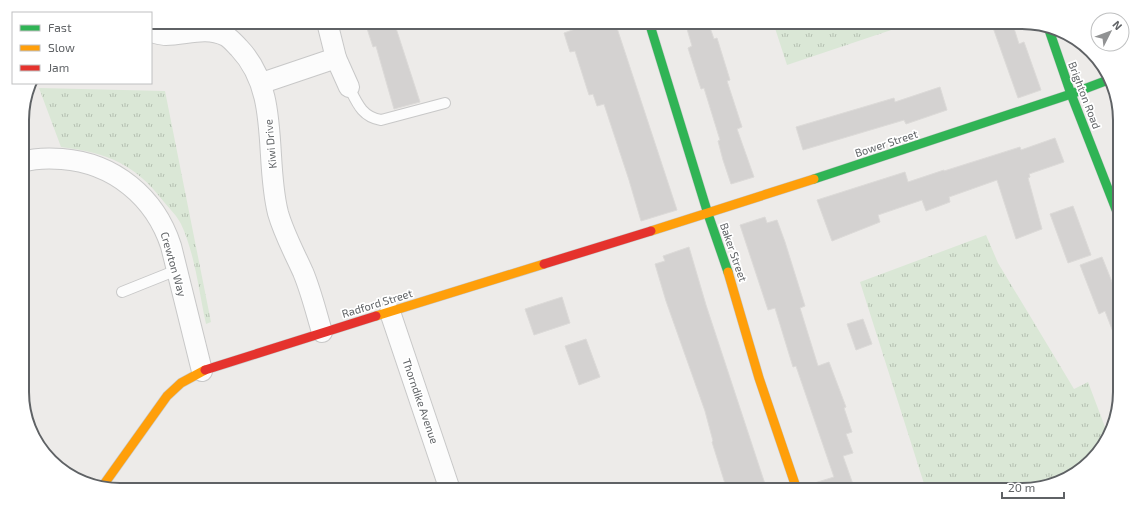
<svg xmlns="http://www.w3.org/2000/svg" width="1142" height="512" font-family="'Exo 2',sans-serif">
  <defs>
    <pattern id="grass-tufts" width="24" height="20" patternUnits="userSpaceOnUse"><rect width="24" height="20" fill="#dae7d6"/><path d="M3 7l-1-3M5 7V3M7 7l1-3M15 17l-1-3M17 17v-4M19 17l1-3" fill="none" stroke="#b4bfb1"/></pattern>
  </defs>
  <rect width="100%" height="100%" fill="#edebe9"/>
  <!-- grass -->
  <g fill="url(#grass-tufts)">
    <path d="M773,22h142l-128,43z"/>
    <path d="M39,88l126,3 46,231 -5,2c-7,-32 -11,-70 -25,-100 -4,-8 -11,-15 -17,-22 -29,-38 -56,-49 -103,-55z"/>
    <path d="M986,235l12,28 76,126 14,-7 20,53 -31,38 -49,17h-102l-66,-208z"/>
  </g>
  <!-- building -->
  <g fill="#d4d2d1" stroke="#dcdad8">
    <path d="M365,22h29l26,80 -26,7 -18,-63 -3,1z"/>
    <path d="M582,22h33l62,188 -36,11 -12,-41 -25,-76 -7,2 -4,-12 -4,1 -14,-44 -5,1 -6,-19 20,-7z"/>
    <path d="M685,22h23l6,17 3,-1 13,42 -3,1 15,46 -5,2 17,48 -23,7 -8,-24 -5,-19 2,-1 -16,-52 -3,1 -13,-41 4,-2z"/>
    <path d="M991,22h21l7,22 5,-2 17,48 -23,8z"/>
    <path d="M940,87l7,23 -41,14 -2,-4 -101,30 -7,-23 98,-29 1,4z"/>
    <path d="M1055,138l9,24 -35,12 1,3 -2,1 14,51 -26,10 -19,-59 -48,17 1,5 -24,9 -4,-11 -44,15 2,7 -48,19 -15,-41 88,-28 3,10 36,-12v1l76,-24 1,3z"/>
    <path d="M1073,206l18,49 -23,8 -18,-49z"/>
    <path d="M765,217l2,6 10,-3 8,22 20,64 -5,2 18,58 11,-4 17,45 -2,1 8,24 -6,2 7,19 -10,3 12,34h-46l-1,-5 26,-8 -38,-111 -3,1 -18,-59 -7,2 -28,-85z"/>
    <path d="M689,247l17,58 61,185h-40l-15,-48 1,-1 -8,-30 -39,-110 -11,-37 10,-3 -2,-5z"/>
    <path d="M1102,257l18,45v42l-2,1 -13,-34 -6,3 -19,-49z"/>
    <path d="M562,297l8,26 -36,12 -9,-26z"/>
    <path d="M863,319l9,25 -16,6 -9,-26z"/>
    <path d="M586,339l14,38 -21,8 -14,-39z"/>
  </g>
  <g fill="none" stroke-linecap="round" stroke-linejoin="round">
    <defs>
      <g id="lane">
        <path d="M349,87c8,16 13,30 32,33l64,-17"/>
        <path d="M122,292l55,-22"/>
      </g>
      <g id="street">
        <path d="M327,22l9,36 13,29"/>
        <path d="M151,32c5,1 10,3 15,3 20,0 39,-9 60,1 5,3 9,8 13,12 42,44 25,110 39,165 6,21 16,39 25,59 8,19 13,40 19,60"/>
        <path d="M262,83l74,-25"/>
        <path d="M22,162c13,-4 27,-4 40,-3 52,4 93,38 109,87l31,125"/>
        <path d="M390,312l60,178"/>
      </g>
      <g id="fast">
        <path d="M649,22l59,192 20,58"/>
        <path d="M1048,27l23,67 48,123"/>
        <path d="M814,179l257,-85 37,-14"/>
      </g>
      <g id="slow">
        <path d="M651,231l163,-52"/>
        <path d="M728,272l31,106 38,112"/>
        <path d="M376,316l168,-52"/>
        <path d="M102,487l65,-91 14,-13 24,-13"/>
      </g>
      <g id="jam">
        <path d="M544,264l107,-33"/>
        <path d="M205,370l171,-54"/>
      </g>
    </defs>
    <!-- lane casing -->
    <use href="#lane" stroke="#c8c8c8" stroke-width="12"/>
    <!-- street casing -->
    <use href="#street" stroke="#c8c8c8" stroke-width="22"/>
    <!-- fast casing -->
    <use href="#fast" stroke="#c7c8c8" stroke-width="10"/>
    <!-- slow casing -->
    <use href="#slow" stroke="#c7c8c8" stroke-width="10"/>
    <!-- jam casing -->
    <use href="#jam" stroke="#c7c8c8" stroke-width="10"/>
    <!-- lane -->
    <use href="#lane" stroke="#fcfcfc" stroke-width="10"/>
    <!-- street -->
    <use href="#street" stroke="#fcfcfc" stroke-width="20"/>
    <!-- fast -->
    <use href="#fast" stroke="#30b455" stroke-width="9"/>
    <!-- slow -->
    <use href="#slow" stroke="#ff9f0a" stroke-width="9"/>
    <!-- jam -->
    <use href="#jam" stroke="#e5322d" stroke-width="9"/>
  </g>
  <g text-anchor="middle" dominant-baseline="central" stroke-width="3.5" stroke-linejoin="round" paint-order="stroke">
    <!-- street labels -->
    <g font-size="11" fill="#5f6265" stroke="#fff">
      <text transform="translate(1085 95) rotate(69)">Brighton Road</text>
      <text transform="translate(886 143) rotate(-18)">Bower Street</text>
      <text transform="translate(270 144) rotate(-95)">Kiwi Drive</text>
      <text transform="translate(734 252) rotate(71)">Baker Street</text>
      <text transform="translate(174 264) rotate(74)">Crewton Way</text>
      <text transform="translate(377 303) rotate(-17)">Radford Street</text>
      <text transform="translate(421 401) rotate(71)">Thorndike Avenue</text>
    </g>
  </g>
  <!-- crop -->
  <path d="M0 0H1142V512H0ZM120 29H1022A91 91 0 0 1 1113 120V392A91 91 0 0 1 1022 483H120A91 91 0 0 1 29 392V120A91 91 0 0 1 120 29Z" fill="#fff" fill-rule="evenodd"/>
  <path fill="none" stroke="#5f6265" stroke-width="2" d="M120 29H1022A91 91 0 0 1 1113 120V392A91 91 0 0 1 1022 483H120A91 91 0 0 1 29 392V120A91 91 0 0 1 120 29Z"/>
  <!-- legend -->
  <rect x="12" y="12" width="140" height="72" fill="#ffffff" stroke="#bfc0c1"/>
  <rect x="20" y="25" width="20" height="6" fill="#30b455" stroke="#bfc0c1"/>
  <text x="48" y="32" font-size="12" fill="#5f6265">Fast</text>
  <rect x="20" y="45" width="20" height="6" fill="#ff9f0a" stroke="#bfc0c1"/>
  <text x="48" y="52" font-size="12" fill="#5f6265">Slow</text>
  <rect x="20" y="65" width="20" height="6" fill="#e5322d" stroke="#bfc0c1"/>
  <text x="48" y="72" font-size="12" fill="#5f6265">Jam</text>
  <!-- north arrow -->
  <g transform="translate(1110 32) rotate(48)"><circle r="19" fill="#ffffff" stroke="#bfc0c1"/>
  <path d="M0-3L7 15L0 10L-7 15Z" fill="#919293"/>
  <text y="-6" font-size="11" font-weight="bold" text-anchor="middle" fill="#5f6265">N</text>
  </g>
  <!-- scale -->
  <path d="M1002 492v6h62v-6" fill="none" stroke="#5f6265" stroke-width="2"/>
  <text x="1008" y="492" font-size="12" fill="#5f6265" stroke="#ffffff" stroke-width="3" paint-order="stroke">20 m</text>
</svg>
